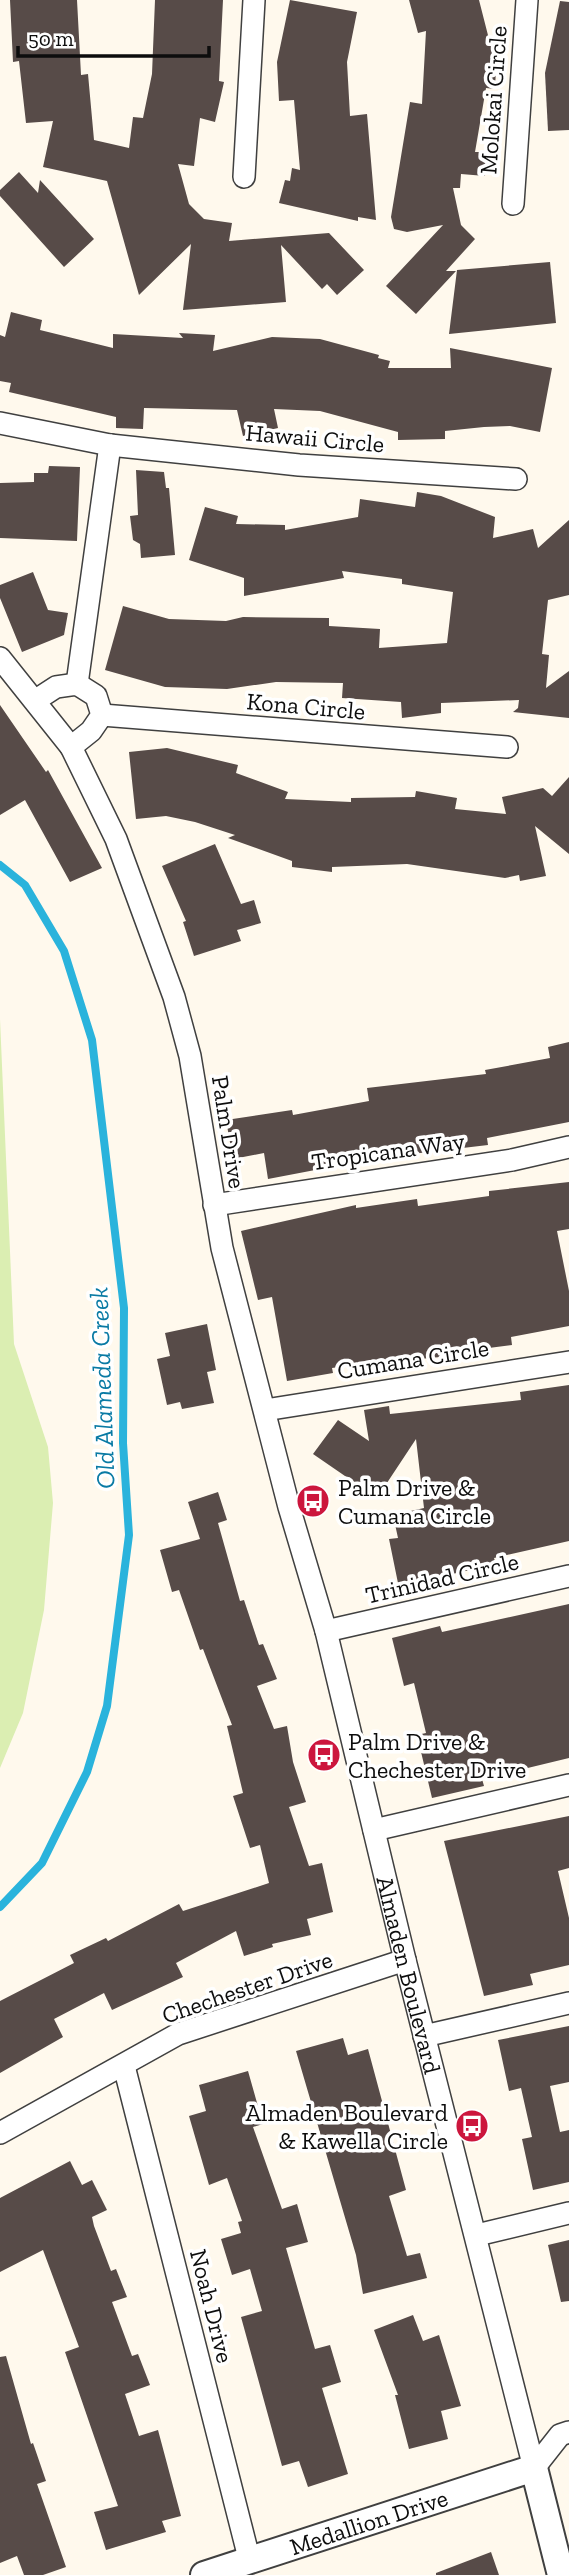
<svg xmlns="http://www.w3.org/2000/svg" width="569" height="2575" font-family="'Zilla Slab',serif">
  <rect width="100%" height="100%" fill="#fff9ed"/>
  <!-- green -->
  <path fill="#dbeeb2" d="M0,1019l14,325 34,103 5,56 -9,107 -21,103 -23,55z"/>
  <g fill="none" stroke-linecap="round" stroke-linejoin="round">
    <!-- stream -->
    <path stroke="#2ab3dc" stroke-width="8" d="M0,865l25,20 39,66 28,89 32,268 -1,135 6,92 -22,171 -20,66 -45,91 -42,44"/>
  </g>
  <!-- building -->
  <g fill="#574b48">
    <path d="M10,0h67l4,75 7,-1 6,66 35,8 4,-31 10,1 9,-44 3,-74h68l-4,81 5,1 -9,40 -15,-4 -6,48 -16,-2 11,40 15,15 28,4 -3,18 100,-8 35,37 -27,25 -10,-11 -5,5 -41,-44 5,57 -103,8 8,-66 -52,51 -32,-114 -64,-14 10,-46 -27,2 -7,-62 -6,1z"/>
    <path d="M290,0l67,12 -10,50 3,54 17,-2 9,106 -18,-3v4l-79,-18 6,-23 5,1 2,-13 8,2 -6,-70 -15,1 -2,-39z"/>
    <path d="M409,0h70l12,47 6,1 -2,41 -9,-1 -11,64h11l-1,24 -24,-2 -1,14h-7l8,37 14,14 -29,32h10l-40,43 -30,-28 57,-61 -36,7 -13,-3 -3,-12 19,-115 12,2 4,-73 -8,2z"/>
    <path d="M560,1l9,1v128l-21,1 -3,-58z"/>
    <path d="M19,172l19,21 2,-13 54,59 -30,28 -64,-71v-6z"/>
    <path d="M550,262l6,61 -107,11 8,-64z"/>
    <path d="M11,312l31,8 -2,10 73,18v-14l70,4 -4,-5 36,2 -2,16 59,-14 48,2 59,16 -1,3 12,3 -2,7h63l-1,-20 102,20 -12,64 -30,-6 -26,1 -39,4v8l-47,1v-8l-78,-21 -46,-2 4,19 -35,8 -6,-26 -93,-2 -1,21 -27,-1v-11l-107,-25 2,-9 -11,-2v-46l5,2z"/>
    <path d="M49,466l31,1 -3,74 -77,-3v-55l34,-1v-9h14z"/>
    <path d="M136,470l28,2 2,16h3l6,67 -34,3 -1,-14 -7,-4 -3,-24 8,-1z"/>
    <path d="M417,492l24,4 54,21 -2,21 40,-9 5,19 31,-28v75l-21,5 -6,54 7,1 -3,33 23,-17v47l-56,-6 5,-4 1,-8 -78,3v10l-39,5 -1,-16 -59,-4 1,-15 -67,-1 -49,7 -62,-2 -60,-17 18,-64 46,13 57,2 17,-4 86,1v8l51,3 -1,19 68,-5 6,-51 -51,-8v-5l-60,-8 2,7 -100,18v-18l-55,-18 16,-53 33,9 -2,8 49,1v5l73,-13 2,-18 55,8z"/>
    <path d="M33,572l15,38 20,3 -4,22 -42,17 -22,-54v-13z"/>
    <path d="M0,705l46,67 2,-2 54,98 -32,14 -45,-82 -25,15z"/>
    <path d="M167,748l71,17 -2,8 52,19 -3,7 66,3v-4l64,-1 1,-6 41,7 -2,11 51,5 -4,-17 41,-9 9,8 17,-19v77l-34,-28 11,50 -26,5 -1,-6 -14,3 -98,-14 -75,3v5l-40,-5v-6l-64,-23 7,-3 -40,-13 -29,-6 -30,3 -7,-67z"/>
    <path d="M215,844l26,60 13,-4 7,23 -24,7 4,11 -47,15 -11,-34 3,-1 -24,-55z"/>
    <path d="M569,1042v80l-82,16 1,7 -110,13 -110,21 -4,-26 -31,6 -7,-39 66,-10 1,5 76,-14 -2,-13 119,-14 -1,-4 65,-12 -2,-11z"/>
    <path d="M569,1182v47l-12,2 12,60v35l-58,11 1,8 -62,8v3l-49,5v-3l-69,10 1,5 -46,8 -15,-84 -14,3 -17,-69 115,-26v3l61,-9 1,7 71,-10v-5z"/>
    <path d="M207,1324l9,46 -9,2 7,31 -32,6 -2,-7 -13,3 -10,-46 13,-3 -5,-23z"/>
    <path d="M569,1385v156l-75,17 2,6 -48,11 1,2 -50,11 -10,-49 9,-1 -5,-23 31,-7 -8,-69 -39,59 -64,-44 25,-34 31,21 -5,-31 25,-4 1,8 131,-14 -1,-8z"/>
    <path d="M218,1492l9,28 -9,3 22,78 4,-1 15,45 4,-1 14,35 -20,7 17,43 13,-3 6,36 13,40 -17,5 20,59 13,-3 11,49 -26,7 4,16 -39,9 1,3 -29,9 -8,-25 -60,32 7,14 -71,33 -8,-17 -50,26 9,18 -63,36v-72l74,-38 -4,-8 36,-17 2,3 71,-37 4,7 86,-28 -9,-38 -10,3 -17,-52 10,-3 -16,-67 5,-1 -29,-76 -3,1 -21,-60 -7,2 -12,-42 40,-11 -12,-37z"/>
    <path d="M569,1604v154l-87,21 2,7 -52,12 -15,-63 9,-2 -12,-50 -10,3 -12,-48 48,-12 2,6z"/>
    <path d="M569,1816v52l-11,3 11,47v47l-39,9 3,11 -49,11 -40,-155z"/>
    <path d="M569,2026v56l-19,4 10,46 9,-2v52l-36,8 -11,-51 10,-2 -11,-49 -12,3 -11,-51z"/>
    <path d="M343,2038l5,17 20,-6 38,141 -17,6 18,60 13,-3 7,25 -64,16 -7,-39 -60,-204z"/>
    <path d="M248,2071l15,53 -10,3 29,82 15,-5 11,38 -22,6 29,101 15,-4 11,37 -19,6 26,86 -40,13 -9,-26 -17,5 -41,-149 21,-6 -12,-42 -18,6 -11,-36 20,-6 -3,-11 4,-1 -15,-43 -18,7 -20,-69 17,-5 -7,-26z"/>
    <path d="M70,2161l12,24 10,-5 15,30 -15,7 2,9 17,45 5,-2 11,28 -15,5 20,54 6,-2 12,31 -25,9 14,42 19,-6 23,86 -19,5 4,11 -60,18 -12,-38 24,-6 -53,-154 14,-5 -36,-97 -43,22v-74z"/>
    <path d="M569,2240v61l-8,1 -13,-57z"/>
    <path d="M413,2315l10,26 16,-6 22,71 -20,5 7,28 -39,10 -14,-54h3l-24,-65z"/>
    <path d="M6,2356l25,88 2,-1 13,38 -9,3 29,83 -23,8h-19l-7,-19 -17,7v-206z"/>
    <path d="M491,2552l8,23h-63v-2z"/>
  </g>
  <g fill="none" stroke-linecap="round" stroke-linejoin="round">
    <defs>
      <g id="minor">
        <path d="M244,177l10,-177"/>
        <path d="M513,204l14,-204"/>
        <path d="M0,423l110,22 189,20 217,14"/>
        <path id="s1" d="M0,658l71,89 45,92 58,158 16,59 32,192 67,259 37,124 79,329 129,508"/>
        <path d="M77,684l33,-239"/>
        <path d="M36,700l20,-13 21,-3 19,12 6,19 -11,16 -20,16"/>
        <path d="M102,715l405,32"/>
        <path d="M214,1205l298,-45 57,-13"/>
        <path d="M265,1410l304,-48"/>
        <path d="M326,1631l243,-55"/>
        <path d="M374,1830l195,-45"/>
        <path d="M424,2036l145,-33"/>
        <path d="M124,2066l125,492"/>
        <path d="M0,2133l178,-99 227,-74"/>
        <path d="M477,2235l92,-22"/>
        <path d="M534,2468l26,-33 9,-3"/>
      </g>
      <g id="tertiary">
        <path id="s2" d="M204,2575l330,-107 27,107"/>
      </g>
    </defs>
    <!-- minor casing -->
    <use href="#minor" stroke="#404040" stroke-width="24"/>
    <!-- tertiary casing -->
    <use href="#tertiary" stroke="#404040" stroke-width="30"/>
    <!-- minor -->
    <use href="#minor" stroke="#fff" stroke-width="21"/>
    <!-- tertiary -->
    <use href="#tertiary" stroke="#fff" stroke-width="26"/>
  </g>
  <!-- icons -->
  <defs>
    <symbol id="bus-disc" viewBox="-11 -11 22 22"><circle r="9.5" fill="#cc163d" stroke="#fff"/><path d="M-5-6H5V4H4V6H2V4H-2V6H-4V4H-5ZM-3.5-4V0h7V-4ZM-3.5 1.2v1.5H-2V1.2ZM2 1.2v1.5H3.5V1.2Z" fill="#fff"/></symbol>
  </defs>
  <g fill-rule="evenodd">
    <use href="#bus-disc" x="294" y="1482" width="38" height="38"/>
    <use href="#bus-disc" x="305" y="1736" width="38" height="38"/>
    <use href="#bus-disc" x="453" y="2107" width="38" height="38"/>
  </g>
  <g text-anchor="middle" dominant-baseline="central" stroke-width="7" stroke-linejoin="round" paint-order="stroke">
    <!-- street labels -->
    <g font-size="24" fill="#0d0d0d" stroke="#fff">
      <text transform="translate(493 100) rotate(-86)">Molokai Circle</text>
      <text transform="translate(315 438) rotate(5)">Hawaii Circle</text>
      <text transform="translate(306 706) rotate(5)">Kona Circle</text>
      <text transform="translate(229 1132) rotate(81)">Palm Drive</text>
      <text transform="translate(388 1151) rotate(-8)">Tropicana Way</text>
      <text transform="translate(413 1359) rotate(-9)">Cumana Circle</text>
      <text transform="translate(442 1578) rotate(-13)">Trinidad Circle</text>
      <text stroke="none"><textPath href="#s1" startOffset="1391">Almaden Boulevard</textPath></text>
      <text transform="translate(247 1987) rotate(-19)">Chechester Drive</text>
      <text transform="translate(212 2306) rotate(76)">Noah Drive</text>
      <text stroke="none"><textPath href="#s2" startOffset="173">Medallion Drive</textPath></text>
    </g>
    <!-- poi labels -->
    <g font-size="24" fill="#0d0d0d" stroke="#fff" text-anchor="start">
      <text x="338" y="1487">Palm Drive &amp;<tspan x="338" dy="28">Cumana Circle</tspan></text>
      <text x="348" y="1741">Palm Drive &amp;<tspan x="348" dy="28">Chechester Drive</tspan></text>
      <text x="448" y="2112" text-anchor="end">Almaden Boulevard<tspan x="448" dy="28">&amp; Kawella Circle</tspan></text>
    </g>
    <!-- water labels -->
    <g font-size="26" font-style="italic" fill="#097aa4" stroke="#fff">
      <text transform="translate(102 1388) rotate(-92)">Old Alameda Creek</text>
    </g>
  </g>
  <!-- scale -->
  <path d="M18 46v10h191v-10" fill="none" stroke="#0d0d0d" stroke-width="3.5"/>
  <text x="28" y="46" font-size="21" fill="#0d0d0d" stroke="#ffffff" stroke-width="5" paint-order="stroke">50 m</text>
</svg>
